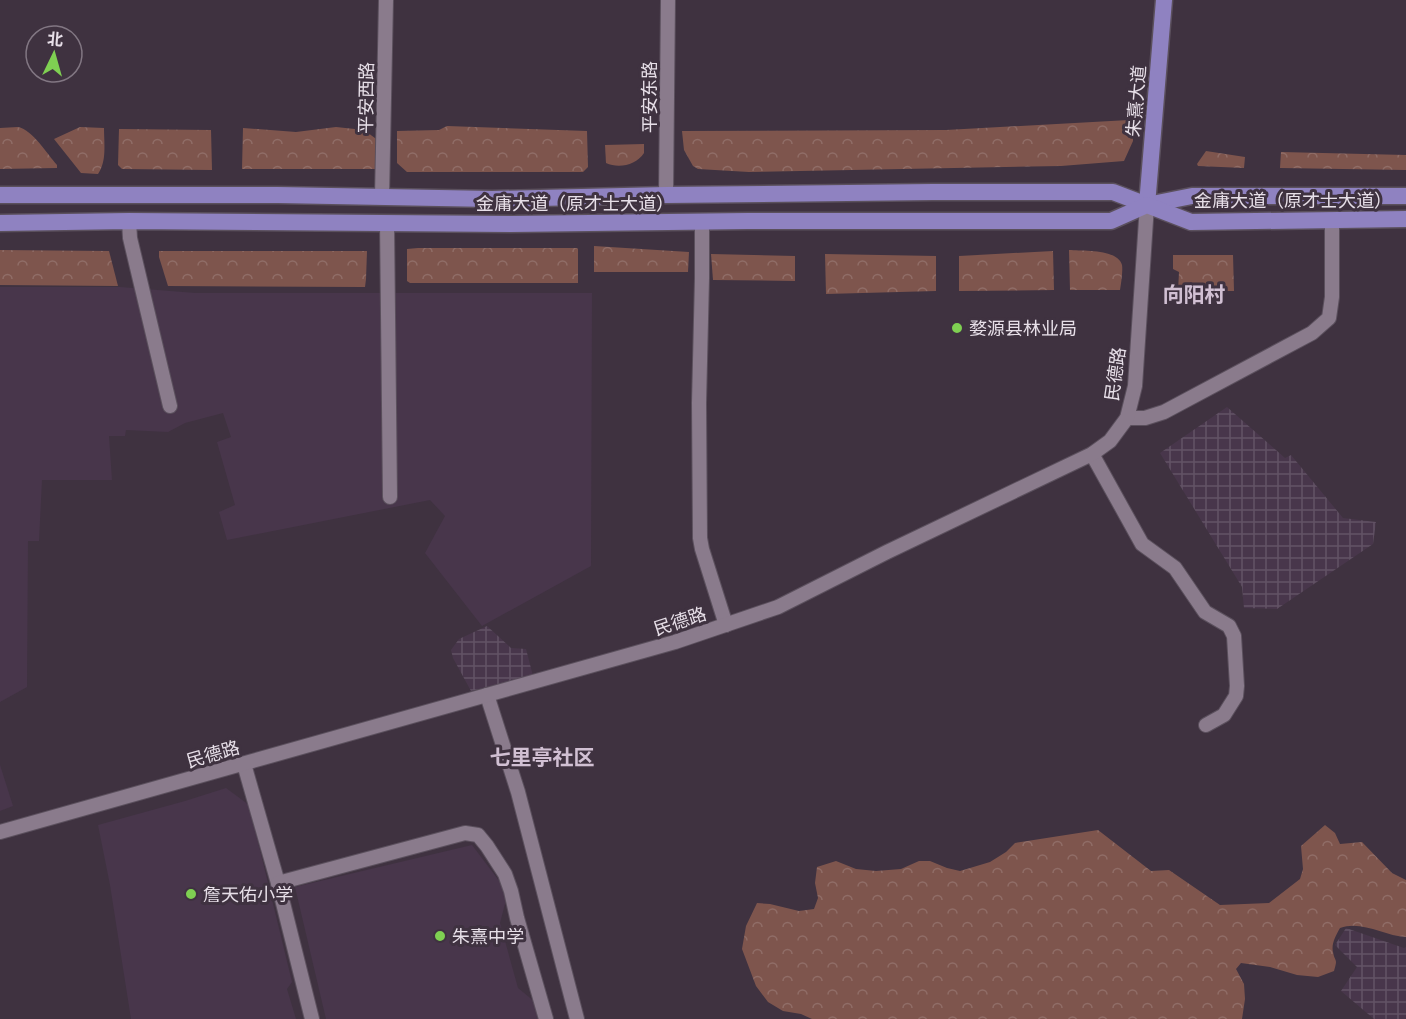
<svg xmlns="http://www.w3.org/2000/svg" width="1406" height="1019" font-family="'Source Serif 4','Noto Sans SC',serif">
  <defs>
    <pattern id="industrial-grid" width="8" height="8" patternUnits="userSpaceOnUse" patternTransform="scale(1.5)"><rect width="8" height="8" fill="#48364b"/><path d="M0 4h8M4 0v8" fill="none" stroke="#625365"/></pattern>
    <pattern id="forest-crowns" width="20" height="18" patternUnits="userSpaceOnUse" patternTransform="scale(1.5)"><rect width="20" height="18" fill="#7e554d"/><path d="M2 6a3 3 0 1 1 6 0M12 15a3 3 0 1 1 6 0" fill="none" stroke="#906d67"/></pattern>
  </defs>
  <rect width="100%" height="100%" fill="#3f3240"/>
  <!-- built -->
  <g fill="#48364b">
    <path d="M0,287h120l75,6h397l-1,273 -109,60 -57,-73 20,-37 -15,-16 -203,40 -8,-28 16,-7 -18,-63 14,-5 -8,-24 -38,10 -17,9 -42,-2 -1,6h-16l3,44h-70l-3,61h-11l-1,146 -27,15z"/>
    <path d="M0,765l13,41 -13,5z"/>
    <path d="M226,788l23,17 43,177 -5,7 9,30h-165l-21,-134 -12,-60 87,-24z"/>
    <path d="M472,845l31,41 3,14 -6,23 18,65 17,14 3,17h-212l-31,-132z"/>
  </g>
  <!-- industrial -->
  <g fill="url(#industrial-grid)">
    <path d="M1227,407l58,51 6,-3 52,63 33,4 -3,22 -96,65 -33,-1 -2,-21 -82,-134z"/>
    <path d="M487,626l24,22 15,1 7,27 -62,15 -18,-33 -2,-8 8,-11z"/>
    <path d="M1346,928l58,20 2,-1v72h-32l-33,-28 16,-24 -22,-22z"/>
  </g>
  <!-- forest -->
  <g fill="url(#forest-crowns)">
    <path d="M1129,120l4,4v17l-9,20 -63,5 -312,6 -51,-3 -5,-3 -9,-16 -2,-19 264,-1z"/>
    <path d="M447,126l140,5 1,36 -5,5h-176l-10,-9v-32l42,-1z"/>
    <path d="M18,127c15,3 29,27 39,38v3l-57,1v-41z"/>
    <path d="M80,127l24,1c0,16 3,33 -6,46l-17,-1 -27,-34z"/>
    <path d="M336,127l28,3 15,11 -1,28h-136l1,-41 53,4z"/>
    <path d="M119,129l92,1 1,40 -90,-1 -4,-4z"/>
    <path d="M644,144v9c-8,12 -25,16 -38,10l-1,-18z"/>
    <path d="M1206,151l39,6 -1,11 -46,-2 -1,-2z"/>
    <path d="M1281,152l125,3v15l-126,-2z"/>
    <path d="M594,246l95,6 -1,20h-94z"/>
    <path d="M418,248h159l1,1v34h-168l-3,-2v-32z"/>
    <path d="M0,250l109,1 9,35 -118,-1z"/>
    <path d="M1069,250c14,1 49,-1 53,15 1,7 -1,18 -2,25h-50z"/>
    <path d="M159,251h208l-1,28 -1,8 -197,-1 -9,-29z"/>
    <path d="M1053,251l1,39 -95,1v-35z"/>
    <path d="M711,254l84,2v25l-82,-1z"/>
    <path d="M825,254l111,2v35l-110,3z"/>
    <path d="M1173,255h60l1,36h-56l1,-19 -6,-3z"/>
    <path d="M1325,825l10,8 5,11 22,-2 30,31 14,7v57c-22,-1 -44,-17 -66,-9 -4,7 -9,16 -7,24 2,11 5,5 1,19l-16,6 -21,-2 -27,-8 -29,-4 -5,6 8,15 1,15 -3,20h-430l-11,-5 -18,-3 -15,-9 -12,-16 -14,-37 4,-23 11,-23 13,1 29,7 15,-2 4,-11 -3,-15 2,-16 19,-6 20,8 20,2 25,-2 18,-8h11l17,7 13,3 30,-9 16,-10 9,-9 83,-13 53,41 18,-1 51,35 49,-2 31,-24 3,-10 -2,-23z"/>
  </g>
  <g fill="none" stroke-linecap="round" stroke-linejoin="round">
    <defs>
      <g id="minor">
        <path d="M666,195l2,-195"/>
        <path d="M382,197l4,-197"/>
        <path d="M129,221l1,17 40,168"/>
        <path d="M702,221v57l-3,125 1,135 2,11 24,76"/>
        <path d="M387,223l3,274"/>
        <path d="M1127,418h18l19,-6 148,-79 17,-15 3,-21v-77"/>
        <path d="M1092,454l50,90 33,24 30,44 24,14 5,10 3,50 -1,10 -12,19 -18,10"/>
        <path d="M487,695l31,97 59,227"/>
        <path d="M244,764l34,119 34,136"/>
        <path d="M0,832l675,-190 103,-35 109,-55 205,-98 18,-13 17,-23 8,-32 12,-181"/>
        <path d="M278,883l187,-50 13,2 9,11 18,28 6,17 6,27 29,101"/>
      </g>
      <g id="major">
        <path d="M0,195h278l214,4 174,-4 267,-3h180l34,13 45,-9h214"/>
        <path d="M1147,205l17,-205"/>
        <path d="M0,223l129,-2 382,3 236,-3h364l36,-16 44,17 215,-3"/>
      </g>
    </defs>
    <!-- minor casing -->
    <use href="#minor" stroke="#5b505d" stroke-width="16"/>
    <!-- major casing -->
    <use href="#major" stroke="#5b505d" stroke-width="19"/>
    <!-- minor -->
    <use href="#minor" stroke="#8a7b8c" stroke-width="14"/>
    <!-- major -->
    <use href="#major" stroke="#8f82c1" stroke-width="16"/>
  </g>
  <!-- markers -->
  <g fill="#7fd052" stroke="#3f3240" stroke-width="2">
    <circle cx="957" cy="328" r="6"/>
    <circle cx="191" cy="894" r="6"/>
    <circle cx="440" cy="936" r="6"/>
  </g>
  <g text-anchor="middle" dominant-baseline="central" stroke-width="6" stroke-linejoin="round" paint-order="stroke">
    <!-- street labels -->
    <g font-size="18" fill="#e7dfe8" stroke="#3f3240">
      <text transform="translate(649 97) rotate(-90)">平安东路</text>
      <text transform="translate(366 98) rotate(-89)">平安西路</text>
      <text transform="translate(1136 101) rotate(-85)">朱熹大道</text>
      <text x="1293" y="200">金庸大道（原才士大道）</text>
      <text x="575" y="203">金庸大道（原才士大道）</text>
      <text transform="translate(1115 374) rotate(-82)">民德路</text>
      <text transform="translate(680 621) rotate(-18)">民德路</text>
      <text transform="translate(213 754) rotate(-16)">民德路</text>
    </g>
    <!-- poi labels -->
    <g font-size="18" fill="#e7dfe8" stroke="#3f3240" text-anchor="start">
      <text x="969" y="328">婺源县林业局</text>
      <text x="203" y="894">詹天佑小学</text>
      <text x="452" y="936">朱熹中学</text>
    </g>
    <!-- quarter labels -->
    <g font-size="21" font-weight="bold" fill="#d1c0d3" stroke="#3f3240">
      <text x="1194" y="294">向阳村</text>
      <text x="542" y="757">七里亭社区</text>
    </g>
  </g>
  <!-- north arrow -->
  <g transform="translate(54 54) rotate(5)"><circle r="28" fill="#3f3240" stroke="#827783" stroke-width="1.5"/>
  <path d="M0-4.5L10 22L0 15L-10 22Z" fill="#7fd052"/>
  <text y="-9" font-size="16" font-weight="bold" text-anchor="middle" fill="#e7dfe8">北</text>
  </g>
</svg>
